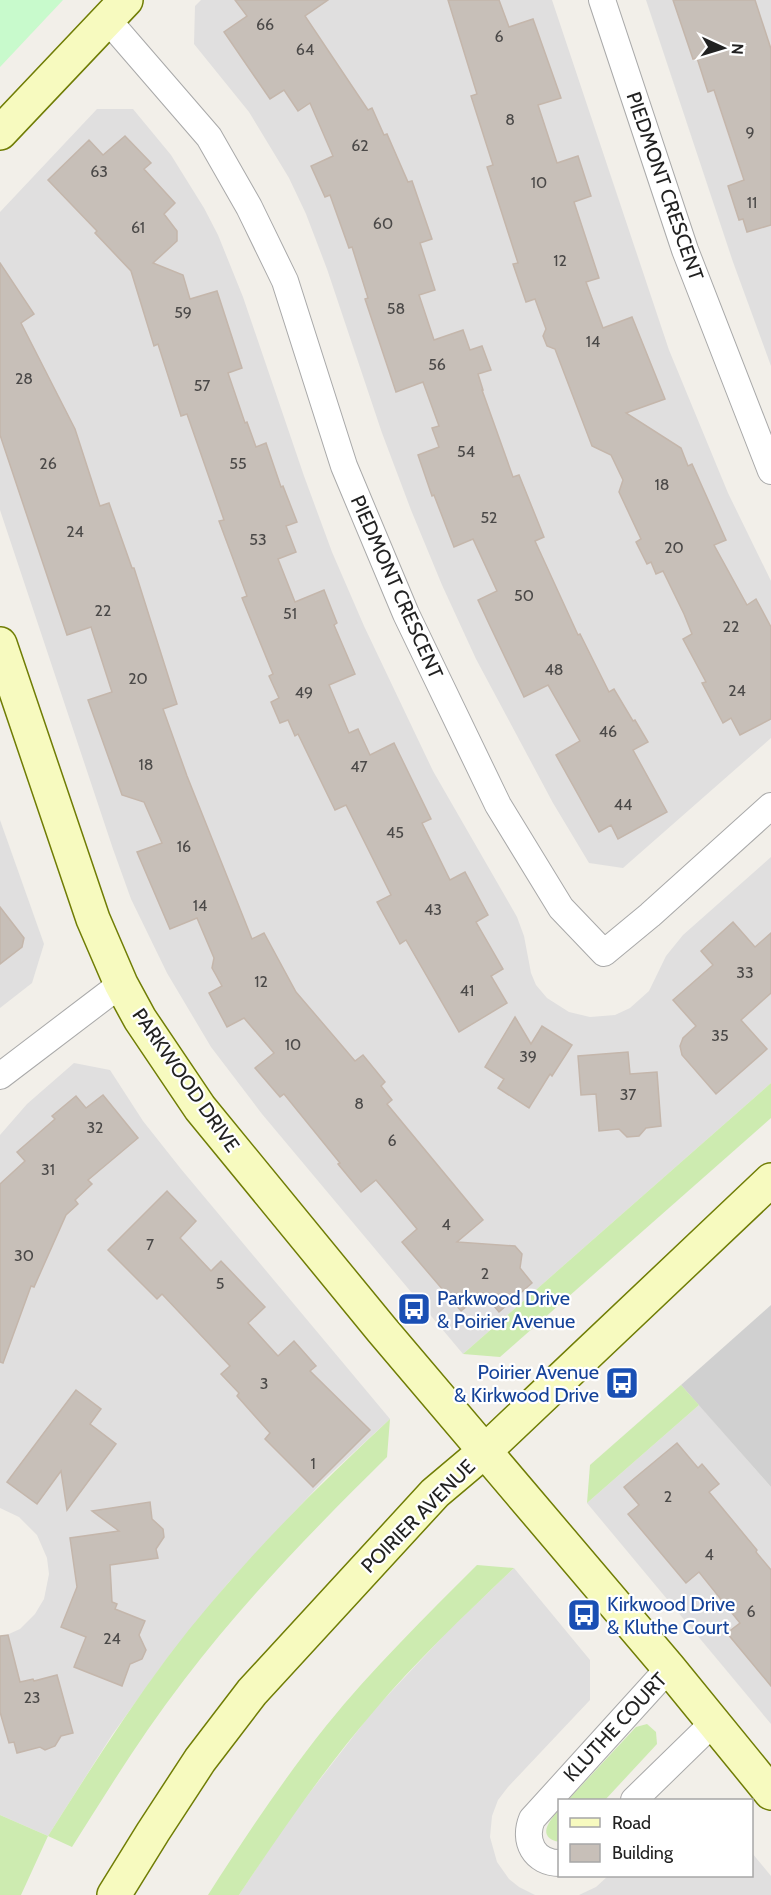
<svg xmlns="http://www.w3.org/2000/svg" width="771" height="1895" font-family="Cabin,sans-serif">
  <rect width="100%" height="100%" fill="#f2efe9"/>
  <!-- residential -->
  <g fill="#e0dfdf">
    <path d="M201,0h351l117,350 59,143 43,88v157l-148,130 -34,-5 -36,-60 -77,-144 -34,-74 -31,-75 -29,-77 -55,-164 -21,-55 -17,-36 -40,-66 -55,-68 1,-38z"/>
    <path d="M646,0h125v366l-38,-104z"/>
    <path d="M97,109h36l38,46 33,53 14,27 25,62 61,179 28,76 32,74 69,145 84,146 7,19 7,37 5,12 11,13 22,14 21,5 25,-2 15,-7 19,-17 17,-35 17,-21 88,-78v226l-308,271 -201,-240 -51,-67 -44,-74 -36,-74 -18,-50 -113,-339v-298z"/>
    <path d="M0,820l44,124 -12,39 -32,25z"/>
    <path d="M74,1063l36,7 33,51 38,48 209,250 -64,59 -97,104 -61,75 -56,78 -64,101 -48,-21v-177l20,-9 15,-15 9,-15 5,-25 -2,-16 -10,-23 -18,-18 -19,-9v-373l27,-31z"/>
    <path d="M699,1405l72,82v237l-184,-221z"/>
    <path d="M514,1568l76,92v40l-82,87 -10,13 -6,16 -2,21 7,25 12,17 10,8 16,8h-296l51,-77 83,-107 75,-80z"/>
    <path d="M752,1853l19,23v19h-192l17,-8 12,-11h144z"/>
  </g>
  <!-- religious -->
  <path fill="#d0d0d0" d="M771,1305v182l-90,-102z"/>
  <!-- grass -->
  <g fill="#cdebb0">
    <path d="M771,1083v35l-271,239 -37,-3z"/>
    <path d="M681,1385l18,20 -112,98 3,-38z"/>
    <path d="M390,1419l-3,38c-72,71 -142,143 -203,223 -41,53 -76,110 -112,167l-24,-11 -27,59h-21v-80l48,21c38,-60 76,-120 119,-178 66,-87 143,-165 223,-239z"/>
    <path d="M477,1565l37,3c-48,46 -97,92 -140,143 -50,58 -93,121 -135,184h-31c37,-58 75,-115 118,-169 46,-57 99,-109 151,-161z"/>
    <path d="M647,1724l9,8 1,12 -52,56h-37l68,-73z"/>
    <path d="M559,1810v32c-23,-5 -10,-21 0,-32z"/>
  </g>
  <!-- park -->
  <path fill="#c8facc" d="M0,0h63l-63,67z"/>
  <!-- building -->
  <g fill="#c7bfb8" stroke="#c4b6ab" stroke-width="1.5">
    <path d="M235,0h93l-23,16 63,94 4,-2 12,27 3,-1 21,48 4,-1 20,58 -12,4 15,47 -16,5 15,45 29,-10 7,20 12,-4 9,24 -13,4 5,16h-1l31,87 6,-2 25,62 -9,4 43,94 2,-1 29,58 5,-3 19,32 2,-1 13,22 -15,8 34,62 -49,27 -7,-14 -12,7 -43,-77 24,-14 -32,-56 -24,12 -33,-69 -13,-28 19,-9 -24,-52 -19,8 -20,-52 -2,1 -14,-41 21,-8 -7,-19 7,-2 -16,-44 -27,10 -31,-93 3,-1 -16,-51 -3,1 -19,-53 -5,2 -14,-31 22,-10 -23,-53 -12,8 -14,-21 -14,9 -46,-67 23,-16z"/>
    <path d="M448,0h51l10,27 24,-8 28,79 -23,7 19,58 21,-7 13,40 -17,6 25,76 -13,4 17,46 29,-11 33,82 -39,14 55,35 7,18 4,-2 34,76 -12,5 33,60 9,-6 15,28v92l-31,16 -9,-17 -8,5 -21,-40 4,-1 -23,-43 9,-5 -8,-20 -21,-43 -7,3 -5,-12 -4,2 -11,-22 5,-3 -22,-47 4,-12 -12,-25 -19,-9 -37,-97 -8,-3 -4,-10 3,-7 -11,-30 -9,3 -13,-38 5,-1 -31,-96 6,-2 -22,-69 6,-2z"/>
    <path d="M673,0h82l16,49v176l-24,7 -4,-13 -4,1 -11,-34 16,-6 -30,-90 -6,2 -11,-34 -4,1z"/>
    <path d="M125,136l26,27 -7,6 31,34 -11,11 13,17v10l-24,22 30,12 7,24 27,-8 25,77 -14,5 17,50 2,-1 9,25 10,-4 15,44 2,-1 14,36 -11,4 10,26 -18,7 17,43 29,-12 13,33 -3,2 21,49 -26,11 20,48 9,-4 12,26 24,-12 37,76 -9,4 28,57 15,-8 23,43 -12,7 27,47 -12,7 16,27 -48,29 -53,-92 -6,4 -23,-42 14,-7 -45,-90 -11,5 -37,-76 -3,2 -7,-16 -8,3 -9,-21 8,-4 -10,-22 4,-2 -31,-76 5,-2 -28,-75 5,-1 -37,-106 -6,2 -23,-72 -4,2 -23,-75 -36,-38 2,-2 -49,-51 41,-40 14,15z"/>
    <path d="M0,263l34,51 -13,9 54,106 25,77 9,-3 23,65h2l43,136 -14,5 24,67 65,163 12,-6 32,59 59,69 8,-6 22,27 -4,4 11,14 -5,4 96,116 -26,22 58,4 7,8 -2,14 12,15 -33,29 -16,-19 -22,18 -59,-69 15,-13 -24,-29 -17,-20 -15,12 -23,-28 2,-1 -56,-69 -4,3 -25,-29 19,-15 -30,-35 -17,9 -18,-34 13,-7 -10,-18 2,-10 -17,-40 -27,11 -33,-77 25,-9 -18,-41 -22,-7 -34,-95 24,-8 -21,-65 -24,8 -67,-200z"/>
    <path d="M0,907l24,31 -2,9 -22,17z"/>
    <path d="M733,922l22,25 16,-14v60l-30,27 26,29 -51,45 -34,-39 -2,-9 3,-8 13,-12 -23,-26 40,-35 -12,-14z"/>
    <path d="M515,1017l16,27 11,-18 30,19 -20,31 -2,-2 -21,34 -31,-20 6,-9 -19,-12z"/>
    <path d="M628,1052l2,22 27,-2 4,54 -15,2 -7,8 -12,1 -8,-8 -20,2 -3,-37 -15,1 -3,-39z"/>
    <path d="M103,1095l35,43 -50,42 4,4 -17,16 3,4 -12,11 -32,72 -3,-1 -28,77 -3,-1v-178l25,-23 -8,-9 38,-33 -3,-3 24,-20 10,12z"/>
    <path d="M167,1191l29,30 -16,17 31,33 10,-10 44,46 -17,16 30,33 16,-15 22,25 -6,5 60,59 -57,57 -48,-48 5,-6 -33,-37 2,-3 -18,-19 9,-8 -68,-72 -5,5 -49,-49z"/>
    <path d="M76,1390l25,19 -11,15 26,20 -49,66 -6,-39 -24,33 -30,-22z"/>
    <path d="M677,1443l21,25 4,-4 17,20 -10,8 48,58 -1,2 15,18v116l-44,-53 13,-10 -41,-51 -13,11 -58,-69 11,-9 -15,-18z"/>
    <path d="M150,1502l2,17 11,10 1,8 -8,12 2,9 -48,7 2,37 5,2 -2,5 30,12 -6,14 7,15 -4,9 -12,5 -8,22 -48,-19 12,-30 -25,-10 16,-40 -7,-49 49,-7 -27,-20z"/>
    <path d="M8,1635l12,47 13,-3 1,2 23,-6 16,58 -12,3 -6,10 -10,4 -5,-3 -23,6 -3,-11 -5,1 -9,-31v-76z"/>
  </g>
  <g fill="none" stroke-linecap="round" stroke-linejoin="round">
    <defs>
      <g id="street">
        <path d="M602,0l83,250 86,221"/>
        <path d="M107,19l102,118 40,70 36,74 59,185 62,148 92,191 63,103 43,45 46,-38 121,-109"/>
        <path d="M0,1076l121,-92"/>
        <path d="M634,1800l80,-78"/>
        <path d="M560,1863c-26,0 -37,-22 -28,-44l137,-151"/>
      </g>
      <g id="secondary">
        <path d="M0,133l126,-133"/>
        <path d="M0,644l93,275 28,65 19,35 60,89 182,222 287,338 102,125"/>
        <path d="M114,1895l39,-63 47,-72 52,-68 183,-199 51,-43 285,-270"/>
      </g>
    </defs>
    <!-- street casing -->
    <use href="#street" stroke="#a9a9a9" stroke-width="28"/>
    <!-- secondary casing -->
    <use href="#secondary" stroke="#707d05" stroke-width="36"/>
    <!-- street -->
    <use href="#street" stroke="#fff" stroke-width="26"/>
    <!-- secondary -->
    <use href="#secondary" stroke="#f7fabf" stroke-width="33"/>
  </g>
  <!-- icons -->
  <defs>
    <symbol id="bus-square" viewBox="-11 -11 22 22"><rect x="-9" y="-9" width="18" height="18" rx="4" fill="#1a4fb4" stroke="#fff"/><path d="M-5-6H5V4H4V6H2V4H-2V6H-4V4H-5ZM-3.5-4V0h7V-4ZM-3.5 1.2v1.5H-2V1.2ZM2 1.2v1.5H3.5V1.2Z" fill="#fff"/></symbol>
  </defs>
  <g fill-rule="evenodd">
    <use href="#bus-square" x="395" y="1290" width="38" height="38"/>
    <use href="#bus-square" x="603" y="1364" width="38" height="38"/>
    <use href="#bus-square" x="565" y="1596" width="38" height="38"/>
  </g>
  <g text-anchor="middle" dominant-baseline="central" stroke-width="4.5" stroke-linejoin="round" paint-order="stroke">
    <!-- number labels -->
    <g font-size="16" fill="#4b4948">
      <text x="265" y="24">66</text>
      <text x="499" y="36">6</text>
      <text x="305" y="49">64</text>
      <text x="510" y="119">8</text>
      <text x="750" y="132">9</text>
      <text x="360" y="145">62</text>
      <text x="99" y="171">63</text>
      <text x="539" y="182">10</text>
      <text x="752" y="202">11</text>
      <text x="383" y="223">60</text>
      <text x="138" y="227">61</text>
      <text x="560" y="260">12</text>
      <text x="396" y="308">58</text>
      <text x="183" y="312">59</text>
      <text x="593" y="341">14</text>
      <text x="437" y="364">56</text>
      <text x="24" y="378">28</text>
      <text x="202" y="385">57</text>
      <text x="466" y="451">54</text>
      <text x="48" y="463">26</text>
      <text x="238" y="463">55</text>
      <text x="662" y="484">18</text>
      <text x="489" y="517">52</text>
      <text x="75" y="531">24</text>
      <text x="258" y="539">53</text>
      <text x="674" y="547">20</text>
      <text x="524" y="595">50</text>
      <text x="103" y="610">22</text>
      <text x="290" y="613">51</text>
      <text x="731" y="626">22</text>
      <text x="554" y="669">48</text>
      <text x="138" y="678">20</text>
      <text x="737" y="690">24</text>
      <text x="304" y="692">49</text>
      <text x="608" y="731">46</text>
      <text x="146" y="764">18</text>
      <text x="359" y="766">47</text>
      <text x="623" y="804">44</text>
      <text x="395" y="832">45</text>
      <text x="184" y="846">16</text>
      <text x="200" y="905">14</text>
      <text x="433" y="909">43</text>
      <text x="745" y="972">33</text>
      <text x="261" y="981">12</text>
      <text x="467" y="990">41</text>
      <text x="720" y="1035">35</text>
      <text x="293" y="1044">10</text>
      <text x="528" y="1056">39</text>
      <text x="628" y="1094">37</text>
      <text x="359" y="1103">8</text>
      <text x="95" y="1127">32</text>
      <text x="392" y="1140">6</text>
      <text x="48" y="1169">31</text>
      <text x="446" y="1224">4</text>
      <text x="150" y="1244">7</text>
      <text x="24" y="1255">30</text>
      <text x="485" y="1273">2</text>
      <text x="220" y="1283">5</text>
      <text x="264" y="1383">3</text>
      <text x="313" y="1463">1</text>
      <text x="668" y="1496">2</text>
      <text x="709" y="1554">4</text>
      <text x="751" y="1611">6</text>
      <text x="112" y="1638">24</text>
      <text x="32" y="1697">23</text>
    </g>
    <!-- street labels -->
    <g font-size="20" fill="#222" stroke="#fff">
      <text transform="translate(665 186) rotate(71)">PIEDMONT CRESCENT</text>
      <text transform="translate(397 587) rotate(66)">PIEDMONT CRESCENT</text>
      <text transform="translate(186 1080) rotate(55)">PARKWOOD DRIVE</text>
      <text transform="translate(418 1516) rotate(-45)">POIRIER AVENUE</text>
      <text transform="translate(615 1727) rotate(-47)">KLUTHE COURT</text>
    </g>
    <!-- transit labels -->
    <g font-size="20" fill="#164399" stroke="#fff" text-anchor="start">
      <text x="437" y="1298">Parkwood Drive<tspan x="437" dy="23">&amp; Poirier Avenue</tspan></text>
      <text x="599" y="1372" text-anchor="end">Poirier Avenue<tspan x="599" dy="23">&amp; Kirkwood Drive</tspan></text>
      <text x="607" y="1604">Kirkwood Drive<tspan x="607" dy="23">&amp; Kluthe Court</tspan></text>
    </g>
  </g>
  <!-- legend -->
  <rect x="558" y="1799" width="195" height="78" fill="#ffffff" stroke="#a7a7a7" stroke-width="1.5"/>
  <rect x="570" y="1818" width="30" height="9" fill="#f7fabf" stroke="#a7a7a7" stroke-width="1.5"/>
  <text x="612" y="1829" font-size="18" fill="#222222">Road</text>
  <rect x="570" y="1844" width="30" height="18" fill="#c7bfb8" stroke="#a7a7a7" stroke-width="1.5"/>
  <text x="612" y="1859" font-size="18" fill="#222222">Building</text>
  <!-- north arrow -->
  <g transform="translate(723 48) rotate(94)" stroke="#ffffff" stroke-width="4.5" paint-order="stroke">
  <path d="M0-4.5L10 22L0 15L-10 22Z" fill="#222222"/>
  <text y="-9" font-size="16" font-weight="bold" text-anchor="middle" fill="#222222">N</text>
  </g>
</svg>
